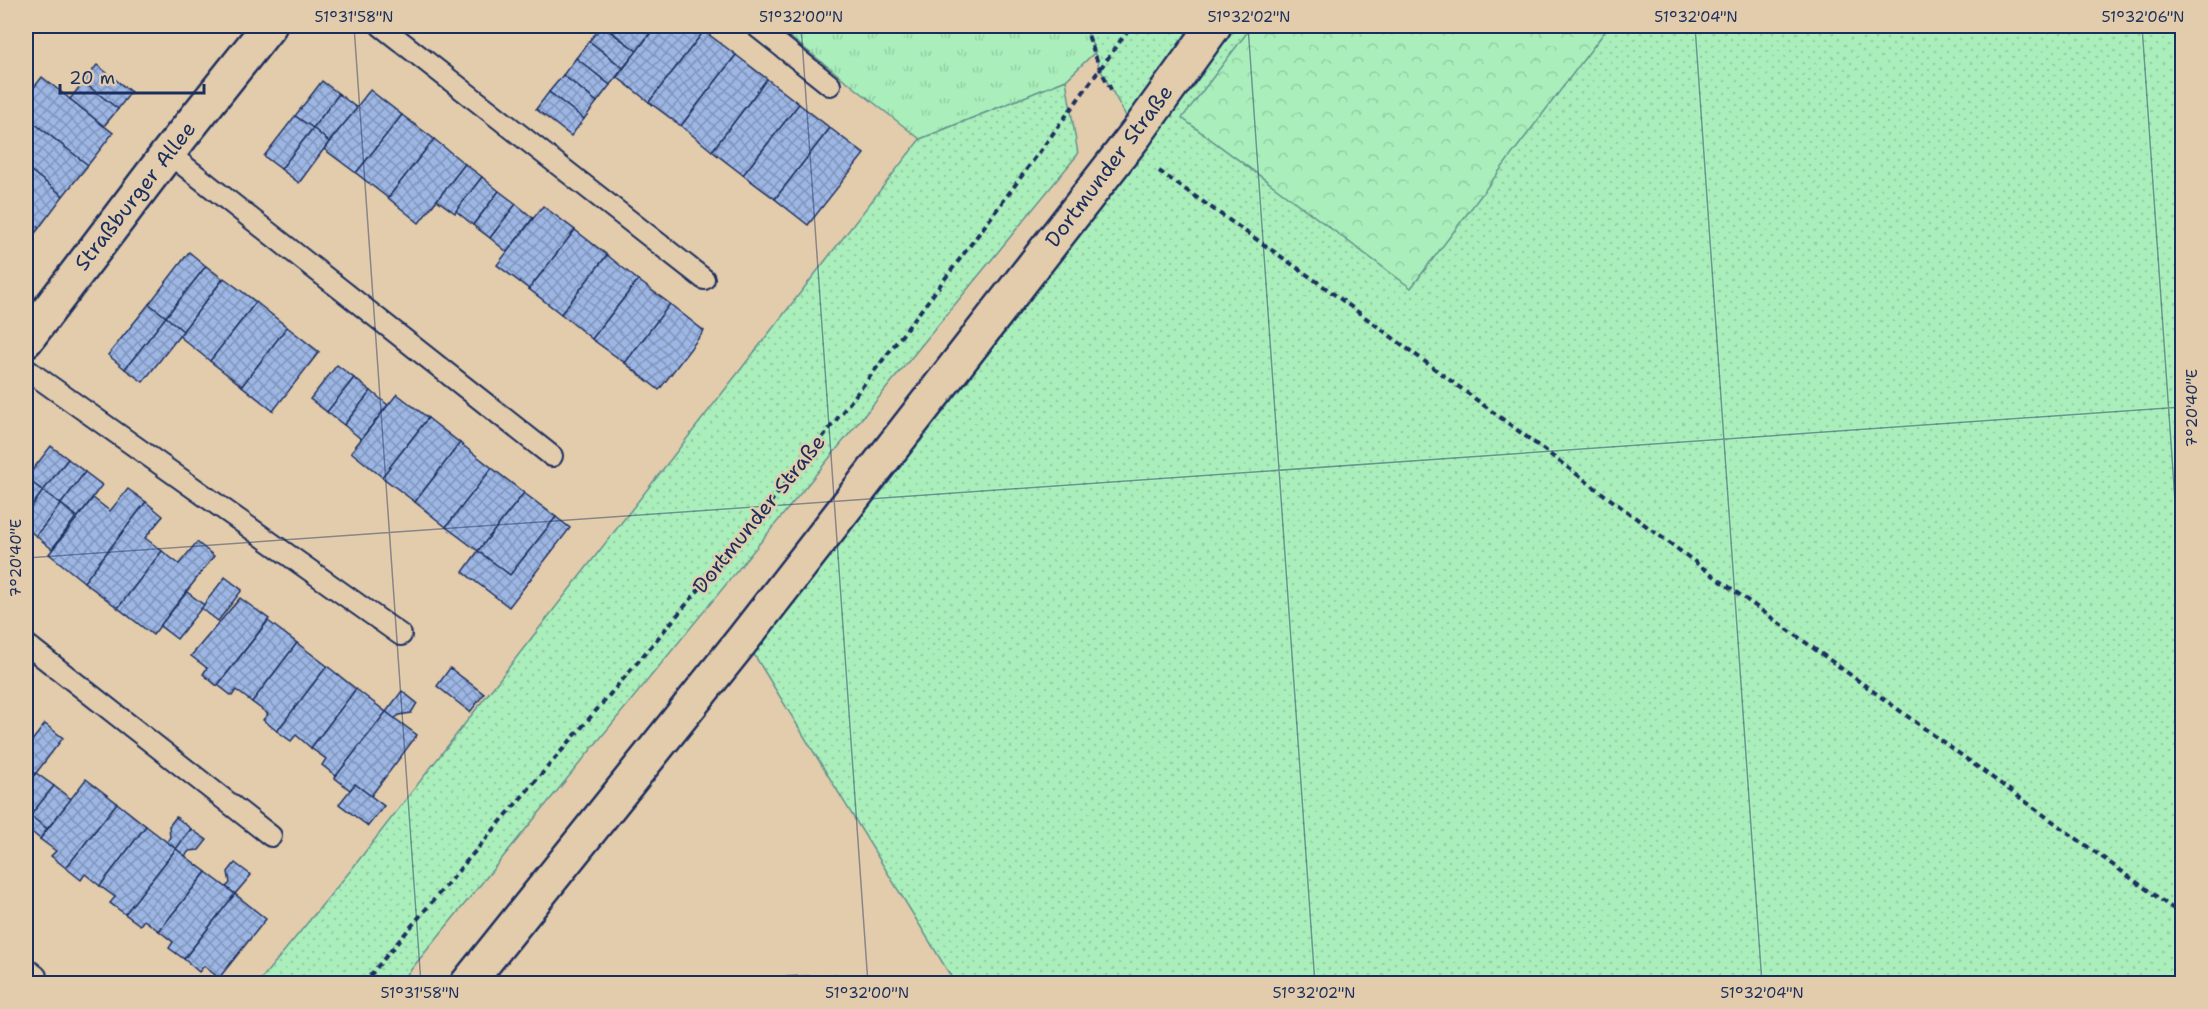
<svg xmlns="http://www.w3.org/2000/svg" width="2208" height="1009" font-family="'Shantell Sans',sans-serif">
  <defs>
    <pattern id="grass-dots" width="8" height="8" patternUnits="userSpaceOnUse" patternTransform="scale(1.5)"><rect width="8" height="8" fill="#aaefbb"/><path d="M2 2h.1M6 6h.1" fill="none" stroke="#92cda3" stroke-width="1.8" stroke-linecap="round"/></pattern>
    <pattern id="forest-crowns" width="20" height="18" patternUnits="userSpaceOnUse" patternTransform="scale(1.5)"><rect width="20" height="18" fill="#aaefbb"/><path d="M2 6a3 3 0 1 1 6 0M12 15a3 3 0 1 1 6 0" fill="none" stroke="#92cda3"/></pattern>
    <pattern id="park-tufts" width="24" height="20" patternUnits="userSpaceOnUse" patternTransform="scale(1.5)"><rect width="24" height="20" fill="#aaefbb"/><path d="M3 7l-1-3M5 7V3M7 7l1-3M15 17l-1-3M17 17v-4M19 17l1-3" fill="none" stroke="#92cda3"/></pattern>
    <pattern id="building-cross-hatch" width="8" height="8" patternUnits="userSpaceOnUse" patternTransform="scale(1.5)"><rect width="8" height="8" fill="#9db6e3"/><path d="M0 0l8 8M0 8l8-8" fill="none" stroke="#7f94bb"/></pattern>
  </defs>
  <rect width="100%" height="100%" fill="#e3ccac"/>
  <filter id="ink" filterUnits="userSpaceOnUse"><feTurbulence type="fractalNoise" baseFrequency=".0167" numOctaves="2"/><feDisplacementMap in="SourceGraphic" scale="12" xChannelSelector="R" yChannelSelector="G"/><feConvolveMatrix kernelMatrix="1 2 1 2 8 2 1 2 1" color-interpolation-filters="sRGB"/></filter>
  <g filter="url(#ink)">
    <!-- grass -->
    <g fill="url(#grass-dots)" stroke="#628f8c" stroke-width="1.5">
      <path d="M1085,26h1097v957h-1227l-211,-345 392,-504 -36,-65z"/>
      <path d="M1066,80l12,74 -678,829h-142l93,-113 569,-731z"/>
    </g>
    <!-- forest -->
    <path fill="url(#forest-crowns)" stroke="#628f8c" stroke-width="1.5" d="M1252,26h357l-198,262 -229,-170z"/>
    <!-- park -->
    <path fill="url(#park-tufts)" stroke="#628f8c" stroke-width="1.5" d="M776,26h309l10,26 -29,28 -146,59z"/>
    <!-- building -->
    <g fill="url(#building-cross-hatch)" stroke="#1b2f5e" stroke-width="1.5">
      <path d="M602,26l35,25 -14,17 -34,-27z"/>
      <path d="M604,26h36l10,7 -13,18z"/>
      <path d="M656,26h42l6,5 -55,71 -32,-25z"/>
      <path d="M704,31l32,24 -55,71 -32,-24z"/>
      <path d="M589,41l34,27 -13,17 -34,-27z"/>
      <path d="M736,55l31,24 -55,72 -31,-25z"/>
      <path d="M576,58l34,27 -13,17 -34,-27z"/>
      <path d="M97,65l34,27 -13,17 -35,-27z"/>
      <path d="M563,75l34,27 -13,17 -35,-27z"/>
      <path d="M42,77l71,56 -25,32 -62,-48v-19z"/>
      <path d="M767,79l32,25 -56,71 -31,-24z"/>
      <path d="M322,81l17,13 -26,34 -18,-12z"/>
      <path d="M83,82l35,27 -14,17 -34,-27z"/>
      <path d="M370,90l32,25 -46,58 -32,-24z"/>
      <path d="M549,92l35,27 -13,17 -35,-27z"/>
      <path d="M339,94l18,14 -28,34 -16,-14z"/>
      <path d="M799,104l31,24 -55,71 -32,-24z"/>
      <path d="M402,115l32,24 -46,59 -32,-25z"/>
      <path d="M295,116l18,12 -32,41 -17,-13z"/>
      <path d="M26,117l62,48 -25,31 -37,-29z"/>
      <path d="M313,128l16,14 -30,41 -18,-14z"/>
      <path d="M830,128l34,26 -56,71 -33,-26z"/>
      <path d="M434,139l31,25 -46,59 -31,-25z"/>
      <path d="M465,164l17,13 -27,36 -18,-13z"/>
      <path d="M26,167l37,29 -24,32 -13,-11z"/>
      <path d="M482,177l17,14 -26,34 -17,-14z"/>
      <path d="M499,191l17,13 -26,34 -17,-13z"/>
      <path d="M516,204l17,14 -26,34 -17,-14z"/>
      <path d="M543,206l32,24 -46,59 -32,-24z"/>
      <path d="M26,217l13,11 -13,17z"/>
      <path d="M575,230l32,25 -46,59 -32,-25z"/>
      <path d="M189,252l17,14 -40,51 -17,-13z"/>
      <path d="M607,255l31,25 -46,59 -31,-25z"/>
      <path d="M206,266l17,13 -40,52 -17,-14z"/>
      <path d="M224,278l32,24 -46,59 -31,-25z"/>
      <path d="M638,280l32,24 -45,59 -33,-24z"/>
      <path d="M256,302l31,25 -45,59 -32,-25z"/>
      <path d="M149,304l17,13 -41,52 -17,-14z"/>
      <path d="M670,304l34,27 -45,59 -34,-27z"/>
      <path d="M166,317l17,14 -40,51 -18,-13z"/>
      <path d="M287,327l32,25 -46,59 -31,-25z"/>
      <path d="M337,365l17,13 -27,34 -17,-13z"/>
      <path d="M354,378l17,13 -27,34 -17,-13z"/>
      <path d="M371,391l17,14 -27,34 -17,-14z"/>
      <path d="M397,394l31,24 -46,59 -31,-25z"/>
      <path d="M428,418l32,25 -45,59 -33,-25z"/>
      <path d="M460,443l32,25 -46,59 -31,-25z"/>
      <path d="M51,446l17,13 -25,32 -17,-13z"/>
      <path d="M68,459l17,13 -24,32 -18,-13z"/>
      <path d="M492,468l32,25 -46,58 -32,-24z"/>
      <path d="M85,472l17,13 -24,32 -17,-13z"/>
      <path d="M26,478l17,13 -17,23z"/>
      <path d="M128,489l18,13 -62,80 -35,-28 44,-56 17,13z"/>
      <path d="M43,491l18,13 -25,32 -10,-8v-14z"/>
      <path d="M524,493l32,24 -46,58 -32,-24z"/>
      <path d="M146,502l17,14 -18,22 17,13 -44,57 -34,-26z"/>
      <path d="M61,504l15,13 -24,32 -16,-13z"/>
      <path d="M556,517l14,11 -61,79 -46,-35 15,-21 32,24z"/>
      <path d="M197,542l17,14 -61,79 -35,-27 44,-57 17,13z"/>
      <path d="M225,577l17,13 -24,31 -17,-13z"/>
      <path d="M187,592l17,13 -27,34 -17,-13z"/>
      <path d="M240,598l29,21 -52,67 -14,-12 4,-6 -16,-12z"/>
      <path d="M268,621l29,22 -45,59 -16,-12 -4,6 -14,-11z"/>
      <path d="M297,643l30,23 -50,65 -14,-11 5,-6 -16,-12z"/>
      <path d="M327,666l29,23 -45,59 -15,-13 -5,6 -14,-10z"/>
      <path d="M450,668l34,26 -14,18 -33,-26z"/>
      <path d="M356,689l30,23 -50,64 -14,-11 4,-6 -15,-11z"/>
      <path d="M402,691l15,12 -6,10 -12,2 -5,4 -8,-7z"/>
      <path d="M386,712l31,23 -46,61 -16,-12 -5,6 -15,-12 1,-2z"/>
      <path d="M45,724l18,14 -37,48v-41l1,2z"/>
      <path d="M36,773l18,13 -24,30 -4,-4v-26z"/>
      <path d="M86,779l31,24 -51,65 -15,-12 5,-5 -16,-12z"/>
      <path d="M355,784l29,22 -16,20 -29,-22z"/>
      <path d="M54,786l17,13 -24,30 -17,-13z"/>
      <path d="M117,803l29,23 -46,60 -15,-12 -4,6 -15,-12z"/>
      <path d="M26,812l21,17 -7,10 -14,-12z"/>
      <path d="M176,817l15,12 -15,20 -9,-7 3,-5 -1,-11z"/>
      <path d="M146,826l30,23 -51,65 -15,-11 5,-6 -15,-11z"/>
      <path d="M191,829l16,11 -8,10 -10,1 -4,5 -9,-7z"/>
      <path d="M176,849l30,23 -47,59 -15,-11 -4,5 -15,-11z"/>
      <path d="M235,863l16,12 -16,19 -9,-7 4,-4 -2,-11z"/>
      <path d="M206,872l29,22 -51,65 -15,-11 4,-6 -14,-11z"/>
      <path d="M235,894l31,25 -47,59 -15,-12 -5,6 -15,-13z"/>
      <path d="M845,975l1,9h-61v-7z"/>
    </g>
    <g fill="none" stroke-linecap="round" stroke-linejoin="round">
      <defs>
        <g id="service">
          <path d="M381,26l323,253"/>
          <path d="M756,26l74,59"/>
          <path d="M168,153l384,303"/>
          <path d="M26,369l375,266"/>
          <path d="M26,644l245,192"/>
          <path d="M26,968l10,8"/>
        </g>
        <path id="minor" d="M26,340l142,-187 101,-127"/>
        <path id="secondary" d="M467,984l277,-346 392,-504 78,-108"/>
      </defs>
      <!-- service casing -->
      <use href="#service" stroke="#1b2f5e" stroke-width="24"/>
      <!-- minor casing -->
      <use href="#minor" stroke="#1b2f5e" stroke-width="38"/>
      <!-- secondary casing -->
      <use href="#secondary" stroke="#1b2f5e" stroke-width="38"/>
      <!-- path -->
      <g stroke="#1b2f5e" stroke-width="4" stroke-dasharray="6 4.5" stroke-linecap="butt">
        <path d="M1085,26l15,43 13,24"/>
        <path d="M1159,171l164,115 395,293 464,336"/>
        <path d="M363,984c136,-164 278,-321 411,-486 124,-154 242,-312 357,-472"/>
      </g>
      <!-- service -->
      <use href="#service" stroke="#e3ccac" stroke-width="20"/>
      <!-- minor -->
      <use href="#minor" stroke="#e3ccac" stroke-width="33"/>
      <!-- secondary -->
      <use href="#secondary" stroke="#e3ccac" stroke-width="33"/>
    </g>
  </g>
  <!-- ticks -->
  <path fill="none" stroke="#1b2f5e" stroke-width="1.5" stroke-opacity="0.45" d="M354,26l67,958M801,26l67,958M1248,26l67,958M1695,26l67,958M2142,26l40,575M26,558l2156,-151"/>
  <g text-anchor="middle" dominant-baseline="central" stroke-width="4.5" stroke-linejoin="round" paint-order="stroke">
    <!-- street labels -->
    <g font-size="21" fill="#1b2f5e" stroke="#e3ccac">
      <text transform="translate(1109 166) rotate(-53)">Dortmunder Straße</text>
      <text transform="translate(135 196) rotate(-52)">Straßburger Allee</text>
      <text transform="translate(759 514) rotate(-51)">Dortmunder Straße</text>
    </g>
  </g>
  <!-- margin -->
  <rect width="2208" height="1009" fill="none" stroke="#e3ccac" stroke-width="66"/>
  <!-- scale -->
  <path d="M60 84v9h144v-9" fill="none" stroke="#1b2f5e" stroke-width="3"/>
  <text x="69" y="84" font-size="18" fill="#1b2f5e" stroke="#e3ccac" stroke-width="4.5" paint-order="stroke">20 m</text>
  <rect x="33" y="33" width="2142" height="943" fill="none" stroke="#1b2f5e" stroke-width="2"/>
  <g font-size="15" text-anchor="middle" fill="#1b2f5e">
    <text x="354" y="22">51°31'58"N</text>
    <text x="801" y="22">51°32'00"N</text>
    <text x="1249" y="22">51°32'02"N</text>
    <text x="1696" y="22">51°32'04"N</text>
    <text x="2143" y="22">51°32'06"N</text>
    <text transform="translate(2192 408) rotate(-90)" y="5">7°20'40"E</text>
    <text transform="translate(16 558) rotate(-90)" y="5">7°20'40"E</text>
    <text x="420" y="998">51°31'58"N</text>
    <text x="867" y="998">51°32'00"N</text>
    <text x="1314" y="998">51°32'02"N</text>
    <text x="1762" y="998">51°32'04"N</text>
  </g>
</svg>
